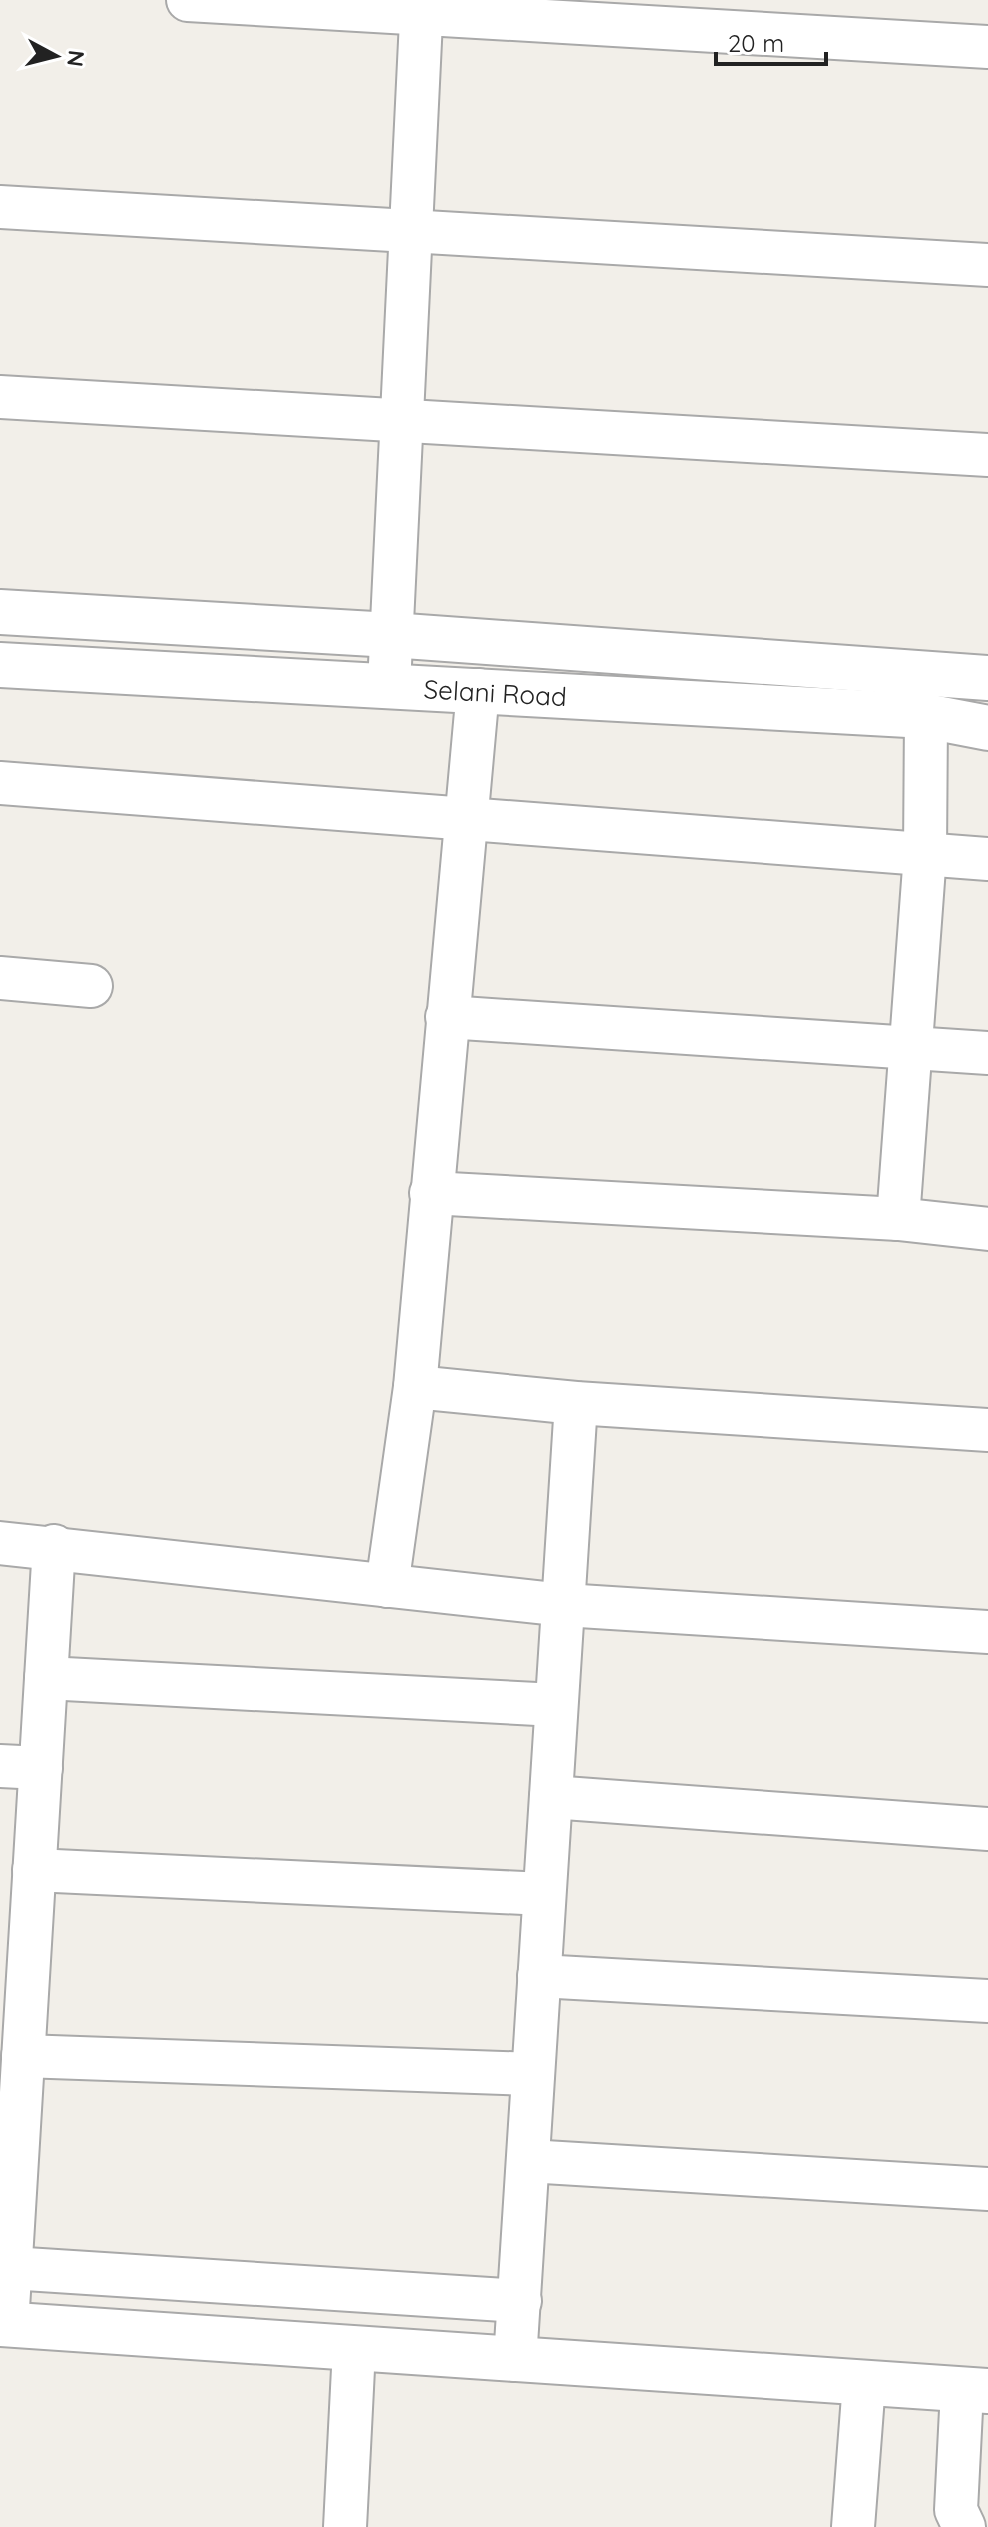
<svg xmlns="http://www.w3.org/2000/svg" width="988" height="2527" font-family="Quicksand,sans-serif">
  <rect width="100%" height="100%" fill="#f2efe9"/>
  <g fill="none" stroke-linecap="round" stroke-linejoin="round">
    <defs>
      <g id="minor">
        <path d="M188,0l800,47"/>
        <path d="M0,207l988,58"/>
        <path d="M0,397l988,58"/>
        <path d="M389,685l33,-685"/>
        <path d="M0,783l988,76"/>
        <path d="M0,978l91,8"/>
        <path d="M447,1017l541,36"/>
        <path d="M431,1193l467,26 90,10"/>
        <path d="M898,1219l27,-365 1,-138"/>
        <path d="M415,1387l161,16 412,27"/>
        <path d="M0,1543l564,62 424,27"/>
        <path d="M387,1586l28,-199 63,-697"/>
        <path d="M46,1678l510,27"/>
        <path d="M0,1766l41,2"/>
        <path d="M551,1797l437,32"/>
        <path d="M34,1870l510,24"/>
        <path d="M539,1976l449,25"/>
        <path d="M23,2056l510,18"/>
        <path d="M528,2161l460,28"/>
        <path d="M10,2268l510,33"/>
        <path d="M7,2325l47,-779"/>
        <path d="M515,2360l61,-957"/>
        <path d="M962,2390l-6,120 8,17"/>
        <path d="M345,2527l9,-178"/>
        <path d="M853,2527l11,-144"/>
      </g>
      <g id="tertiary">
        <path d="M0,612l391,23 597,43"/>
        <path id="s1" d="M0,665l926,51 62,12"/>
        <path d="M0,2324l988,67"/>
      </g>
    </defs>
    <!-- minor casing -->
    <use href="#minor" stroke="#a9a9a9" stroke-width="46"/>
    <!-- tertiary casing -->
    <use href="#tertiary" stroke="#a9a9a9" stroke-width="48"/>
    <!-- minor -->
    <use href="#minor" stroke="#fff" stroke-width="42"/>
    <!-- tertiary -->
    <use href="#tertiary" stroke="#fff" stroke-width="44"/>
  </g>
  <g text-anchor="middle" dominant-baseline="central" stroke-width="7" stroke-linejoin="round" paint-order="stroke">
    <!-- street labels -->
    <g font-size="26" fill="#222" stroke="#fff">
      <text stroke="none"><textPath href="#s1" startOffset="496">Selani Road</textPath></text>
    </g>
  </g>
  <!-- north arrow -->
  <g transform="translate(56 56) rotate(97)" stroke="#ffffff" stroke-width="6" paint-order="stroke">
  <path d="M0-6L14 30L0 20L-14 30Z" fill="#222222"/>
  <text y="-12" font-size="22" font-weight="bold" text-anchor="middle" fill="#222222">N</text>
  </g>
  <!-- scale -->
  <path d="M716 52v12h110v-12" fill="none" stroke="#222222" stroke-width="4"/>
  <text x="728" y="52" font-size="24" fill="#222222" stroke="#ffffff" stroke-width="6" paint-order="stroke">20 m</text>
</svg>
